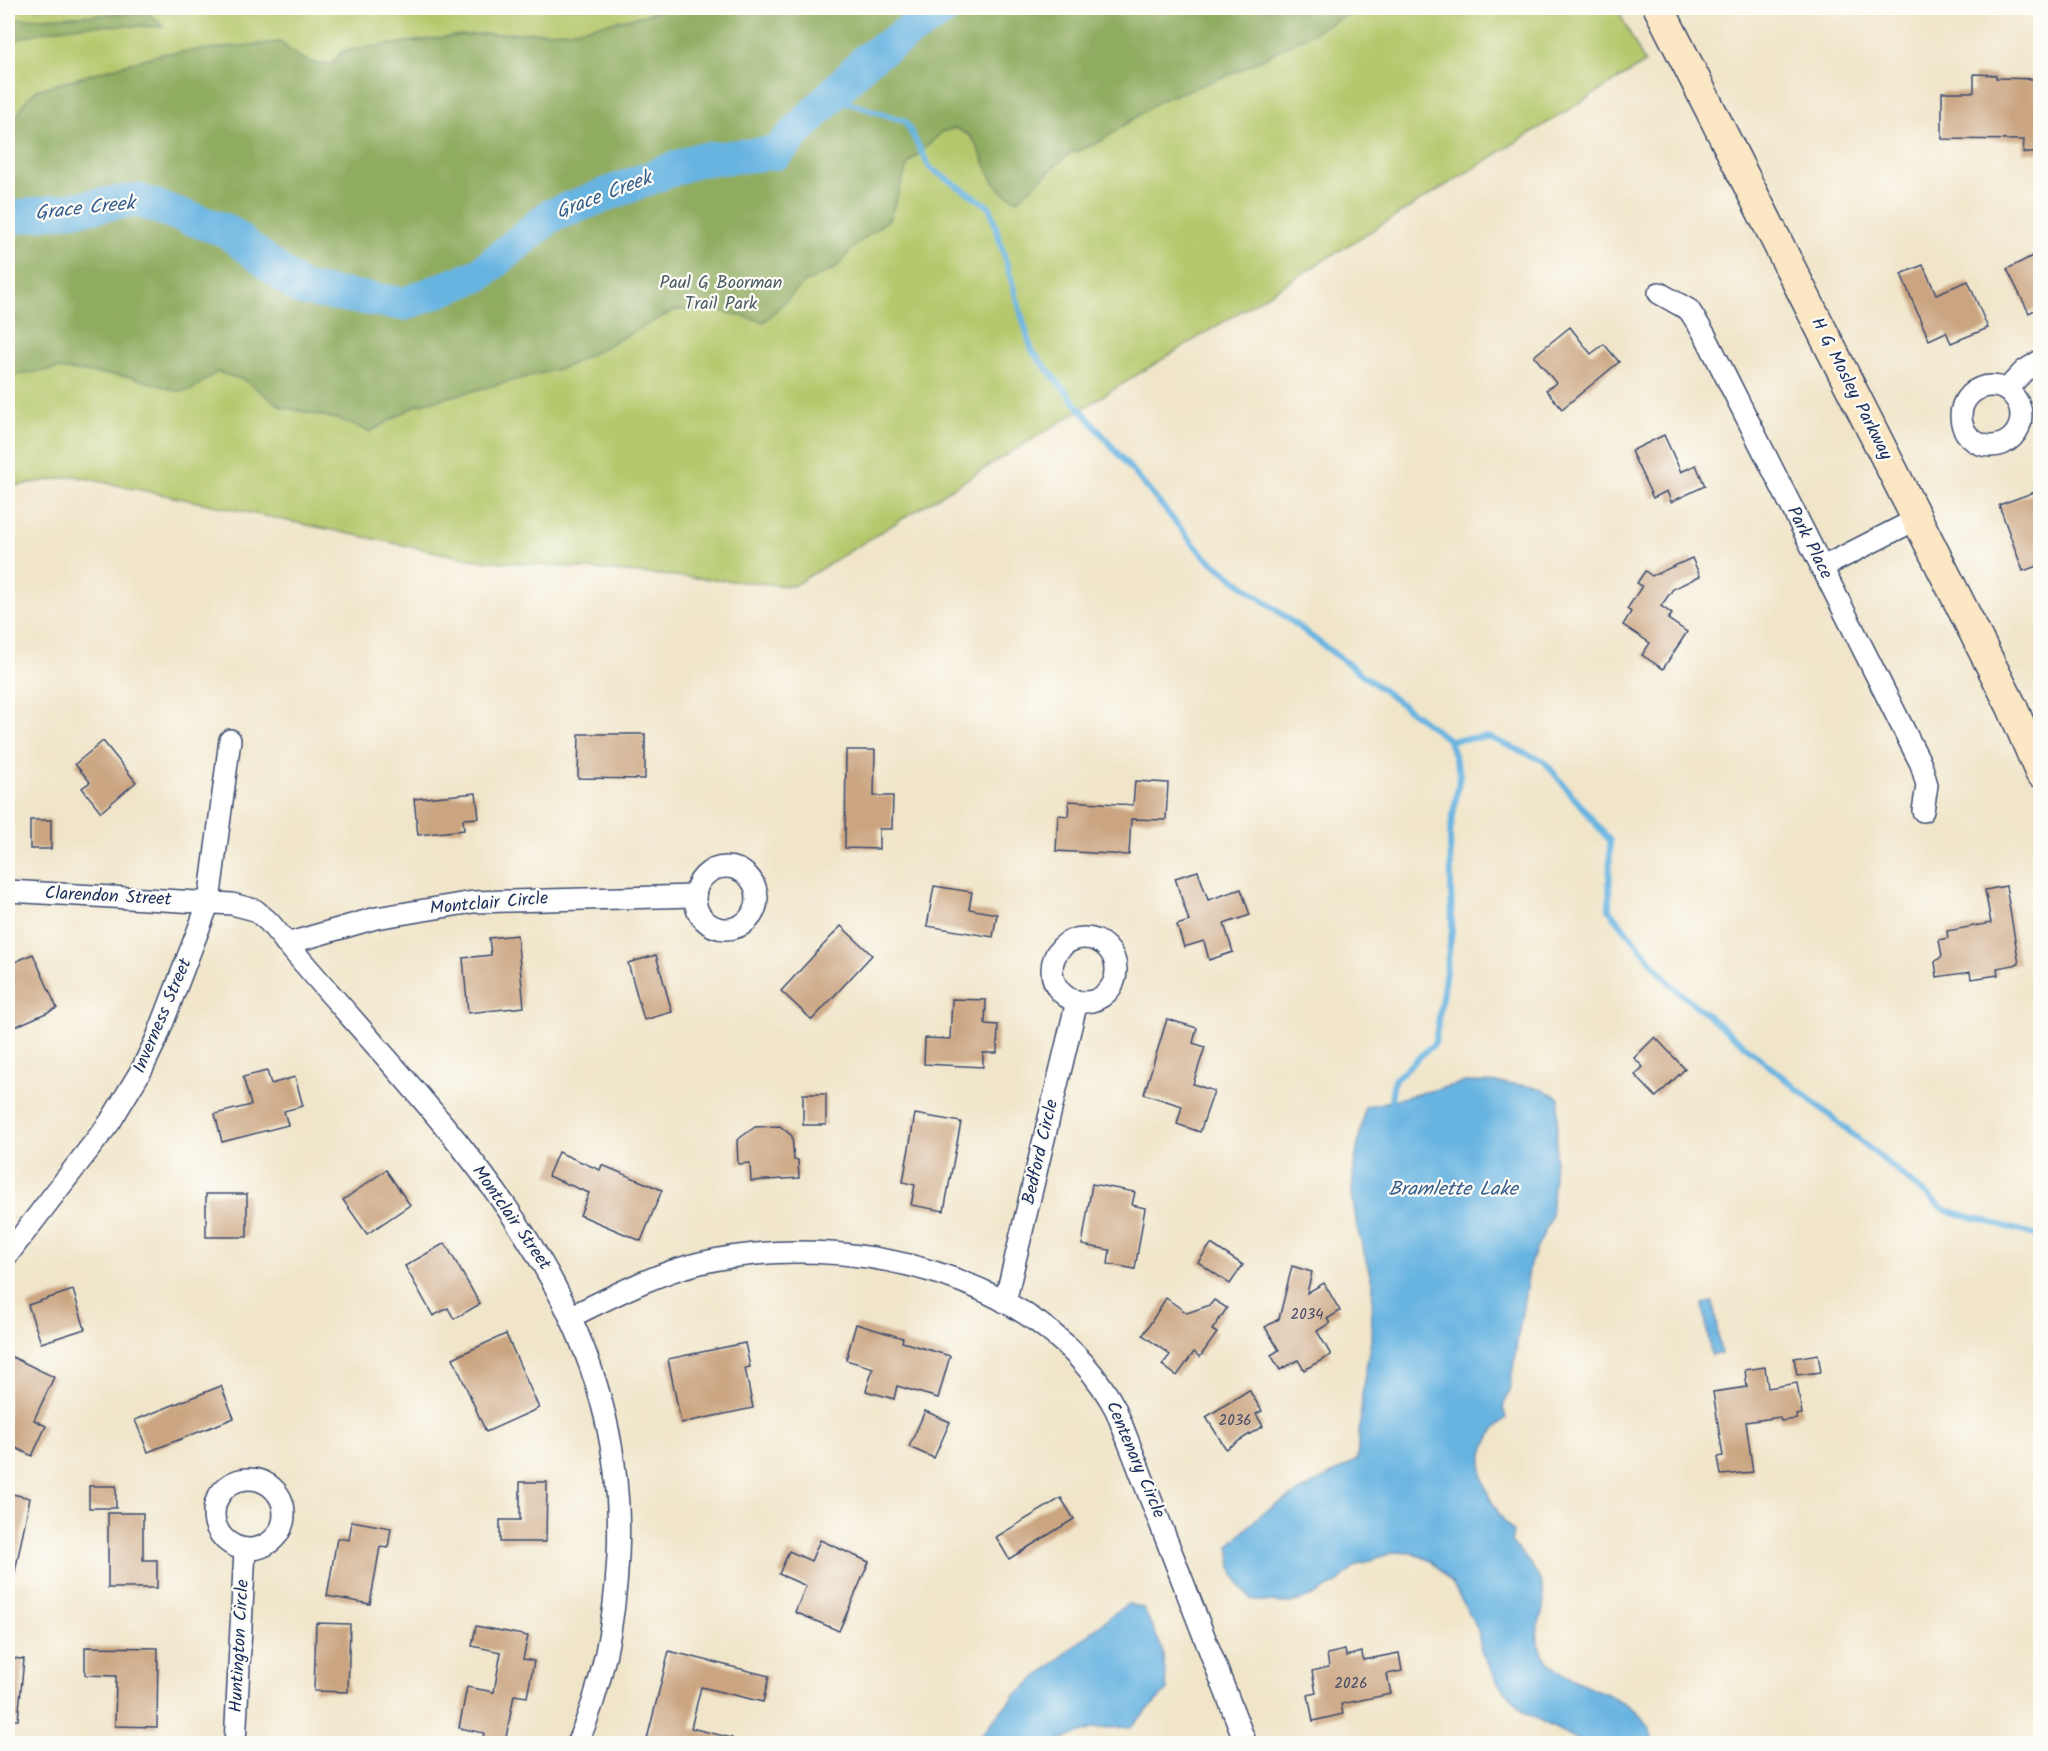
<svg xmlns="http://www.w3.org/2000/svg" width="2048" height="1751" font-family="Kalam,sans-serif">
  <rect width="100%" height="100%" fill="#fdfcf7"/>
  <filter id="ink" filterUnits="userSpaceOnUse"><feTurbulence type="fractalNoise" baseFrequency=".0167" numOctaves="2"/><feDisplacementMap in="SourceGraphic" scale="12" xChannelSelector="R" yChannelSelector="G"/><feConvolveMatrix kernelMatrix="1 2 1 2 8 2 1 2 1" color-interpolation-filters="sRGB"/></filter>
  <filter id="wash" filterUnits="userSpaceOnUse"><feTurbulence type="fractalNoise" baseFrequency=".008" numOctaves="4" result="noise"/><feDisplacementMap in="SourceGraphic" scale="24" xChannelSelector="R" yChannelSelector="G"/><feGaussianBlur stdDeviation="1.35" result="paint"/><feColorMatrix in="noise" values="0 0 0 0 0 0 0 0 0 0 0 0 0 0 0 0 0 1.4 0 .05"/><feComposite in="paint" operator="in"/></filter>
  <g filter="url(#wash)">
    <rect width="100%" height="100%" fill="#f0e5c9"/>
    <!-- green -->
    <path fill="#b5c86c" stroke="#687c65" stroke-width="1.5" d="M8,8h1609l28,55 -852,523 -323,-27 -396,-83 -66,11z"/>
    <!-- forest -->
    <g fill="#90ac60" stroke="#566e5f" stroke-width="1.5">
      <path d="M665,8h695l-121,63 -78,29 -63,43 -29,11 -51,46c-34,-14 -28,-38 -47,-63 -3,-4 -11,-6 -16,-9l-13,4 -34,32 -18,54 -35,28 -19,22 -32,15 -40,39 -45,-12h-44l-109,57 -149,38 -47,27 -29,-12 -59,-13 -38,-27 -27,-8 -26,18 -14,1 -45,-14 -75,-8 -49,7v-244l18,-32 11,-10 124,-36 119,-12c18,15 29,24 52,22l10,-13 119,-16 109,-4 75,-16z"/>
      <path d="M148,12l16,15c-56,-2 -104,-6 -156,16v-23z"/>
    </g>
    <!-- water -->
    <g fill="#68b4e1" stroke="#4272a0" stroke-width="1.5">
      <path d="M1466,1082c29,1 69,-1 93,16l-8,120 -21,45 -20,123 -7,22 3,10c-42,37 -23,79 7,114l-2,10c14,14 35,37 33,59 -2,26 -17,34 4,60 27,32 98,31 105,82h-70l-59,-31 -27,-31 -16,-30 -3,-21 -26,-47 -21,-22 -18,-8 -19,-1 -37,13 -20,18 -27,14 -20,6 -26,-1 -13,-3 -9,-10 -9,-16 -4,-27 33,-33 95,-53 6,-74 8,-46 2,-55 -16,-58 -5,-34 2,-27 11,-59z"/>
      <path d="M1713,1302l8,52 -10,1 -8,-51z"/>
      <path d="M1128,1604l15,4 19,40 5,42 -36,37 -36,1 -43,15h-78l39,-46 99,-82z"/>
    </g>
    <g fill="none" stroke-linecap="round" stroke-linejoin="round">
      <!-- stream -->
      <g stroke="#68b4e1" stroke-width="6">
        <path d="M830,97l75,24 25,47 60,39 42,144 171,204 246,185 39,-3 56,24 66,80 -1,69 63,76 273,224 95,26"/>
        <path d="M1391,1101l3,-21 41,-37 17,-112 -2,-98 10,-59 -11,-34"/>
      </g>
      <!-- river -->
      <path stroke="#68b4e1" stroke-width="34" d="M8,218l129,-18 90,31 74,58 103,15 75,-29 71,-59 147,-56 79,-7 90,-93 79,-52"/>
    </g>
    <g id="blocks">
      <!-- building -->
      <g fill="#cba581">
        <path d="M1974,74l22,1v3l44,1v74h-17l1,-13 -82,-1v-47h32z"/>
        <path d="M2040,252v55l-11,6 -22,-44z"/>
        <path d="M1923,265l13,29 32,-13 20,47 -37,15 -5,-11 -17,8 -28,-66z"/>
        <path d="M1570,327l21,27 13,-10 15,18 -57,47 -16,-19 10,-7 -22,-27z"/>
        <path d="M1664,435l17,37 15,-7 9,21 -34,16 -4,-11 -14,7 -22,-47z"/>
        <path d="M2040,490v75l-17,6 -24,-66z"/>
        <path d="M1692,558l8,18 -27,13 -12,17 11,8 -4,5 19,13 -24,37 -21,-14 8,-12 -27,-18 8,-13 -4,-3 15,-23 -5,-3 8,-12 7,5z"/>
        <path d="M579,734h66v45l-67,-1z"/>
        <path d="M103,741l33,41 -35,30 -19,-24 8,-6 -15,-18z"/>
        <path d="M846,750h29l-1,46h19l-1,33h-13v20l-34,-1z"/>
        <path d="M1135,781l33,2 -2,37 -35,-1 -2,36 -73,-4 2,-36 10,1 1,-15 64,4z"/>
        <path d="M476,793l3,25 -16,1 1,11 -46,5 -4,-36z"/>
        <rect x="30" y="820" width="21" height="29"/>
        <path d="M1198,871l10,29 33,-11 9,26 -26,9 9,28 -24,8 -5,-19 -20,6 -7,-22 12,-4 -14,-43z"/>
        <path d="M934,886l38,6 -3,17 28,5 -4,23 -66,-11z"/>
        <path d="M2006,886l13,78 -22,4 1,7 -27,4 -1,-7 -33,5 -2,-15 7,-6 -3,-16 9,-2 -1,-7 44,-8 -6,-33z"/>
        <path d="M841,926l31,29 -60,65 -31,-29z"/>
        <path d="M517,935l7,72 -56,6 -5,-55 28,-3 -2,-17z"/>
        <path d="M33,954l24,54 -49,22v-65z"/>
        <path d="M656,955l16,57 -28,8 -16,-57z"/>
        <path d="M952,999l34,1 -1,24 13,1 -1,28h-14v14l-59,-3 1,-26 25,1z"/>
        <path d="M1167,1019l30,9 -4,15 12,4 -12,37 21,7 -14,41 -23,-8 5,-18 -38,-12z"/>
        <path d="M1655,1037l30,32 -29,28 -21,-22 8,-8 -9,-9z"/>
        <path d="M267,1071l4,13 24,-7 8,29 -19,5 4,14 -66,17 -7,-28 36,-9 -8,-28z"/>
        <rect x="803" y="1094" width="23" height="31"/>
        <path d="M915,1114l46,8 -17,89 -33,-6 4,-20 -12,-3z"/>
        <path d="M780,1126l12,10 2,24h4l1,18 -48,3 -1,-18 -12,1 -1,-24 18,-13z"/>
        <path d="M558,1152l42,18 2,-5 60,25 -21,51 -61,-26 9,-22 -41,-17z"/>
        <path d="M386,1170l24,35 -43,29 -24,-34z"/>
        <path d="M1092,1184l43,8 -3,13 13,3 -10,61 -27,-5 2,-14 -28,-5z"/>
        <rect x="206" y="1194" width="41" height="43"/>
        <path d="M445,1243l35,61 -26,15 -6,-11 -15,8 -28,-50z"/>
        <path d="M1211,1244l32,21 -13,19 -32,-22z"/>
        <path d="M1292,1266l20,6 -5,21 17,-10 16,28 -13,8 3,4 -13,8 14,24 -27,15 -6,-10 -18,10 -9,-15 8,-5 -14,-23 14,-8z"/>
        <path d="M73,1290l12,39 -44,14 -13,-38z"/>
        <path d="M1166,1298l21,15 23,-8 4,-5 13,8 -15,22 5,3 -17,24 -6,-5 -17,24 -15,-11 8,-10 -27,-20z"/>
        <path d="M856,1324l47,14 -1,4 48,14 -12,42 -41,-12 -3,13 -28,-8 7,-23 -27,-8z"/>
        <path d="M506,1334l33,74 -53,24 -33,-74z"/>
        <path d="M745,1343l5,24 -5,1 8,40 -72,15 -13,-64z"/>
        <path d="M1818,1354l3,18 -24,3 -3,-17z"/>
        <path d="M8,1355l46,22 -20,43 12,6 -14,30 -24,-12z"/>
        <path d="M1765,1367l3,21 29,-5 5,31 -6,1 1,4 -16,2 -1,-4 -34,5 7,50 -32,3 -3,-18 5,-1 -10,-64 34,-5 -2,-17z"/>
        <path d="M221,1386l13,32 -86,34 -13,-32z"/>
        <path d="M1249,1390l13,21 -6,3 7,12 -37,23 -20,-32z"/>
        <path d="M925,1411l25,11 -16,36 -25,-11z"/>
        <path d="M520,1482h27l-1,60h-46v-22h20z"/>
        <rect x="89" y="1486" width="27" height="22"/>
        <path d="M8,1493l22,5 -15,74 -7,-1z"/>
        <path d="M1061,1498l13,21 -65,40 -13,-22z"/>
        <path d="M108,1513h35v47h14v28h-49z"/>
        <path d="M352,1521l39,7 -3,20 -8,-1 -10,57 -43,-8 10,-58 12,2z"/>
        <path d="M820,1540l49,22 -30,69 -44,-19 11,-26 -27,-12 10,-23 22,10z"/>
        <path d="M316,1623l34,1 -2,68 -34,-1z"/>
        <path d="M476,1626l52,10 -5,23 11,2 -7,36 -13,-2 -9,48h-23l2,-10 -25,-5 8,-41 27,5 7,-40 -29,-6z"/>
        <path d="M85,1647l73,1 -1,79 -42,-1 1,-50 -31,-1z"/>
        <path d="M1345,1650l1,6 16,-4 1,8 36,-7 3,18 -15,3 4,20 -50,10 2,10 -30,7 -5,-26 8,-2 -4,-22 17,-4 -2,-13z"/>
        <path d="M669,1651l100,25 -6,26 -62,-15 -10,41 41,10 -1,5h-85z"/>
        <path d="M8,1658l16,1 -6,61h-10z"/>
      </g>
    </g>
  </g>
  <g filter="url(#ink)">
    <use href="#blocks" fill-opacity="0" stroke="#3b4a6e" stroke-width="1.5"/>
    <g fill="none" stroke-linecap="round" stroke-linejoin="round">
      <defs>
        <g id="street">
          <path d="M1659,293l30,17 16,25 216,429 6,21 -4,26"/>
          <circle cx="1991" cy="416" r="30"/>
          <path d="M2006,390l18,-19 16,-10"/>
          <path d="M1821,568l96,-49"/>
          <circle cx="726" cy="898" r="31"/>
          <path d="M8,891l224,13 23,6 14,12c158,193 362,361 349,634 -3,64 -15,129 -41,188"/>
          <circle cx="1084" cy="970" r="32"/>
          <path d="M286,944l90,-26 97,-16 222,-6"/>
          <path d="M8,1254l102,-132 32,-53 14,-29 53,-138 21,-162"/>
          <path d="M1005,1302l72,-301"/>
          <path d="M570,1317c43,-21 84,-43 130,-54 142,-34 343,9 416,147l130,334"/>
          <circle cx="249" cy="1514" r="35"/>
          <path d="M235,1744l10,-195"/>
        </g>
        <path id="secondary" d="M1659,8l353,699 28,65"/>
      </defs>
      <!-- street casing -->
      <use href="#street" stroke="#3b4a6e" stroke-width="24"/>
      <!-- secondary casing -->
      <use href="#secondary" stroke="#3b4a6e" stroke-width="33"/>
      <!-- street -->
      <use href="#street" stroke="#fff" stroke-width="21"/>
      <!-- secondary -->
      <use href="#secondary" stroke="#fbe7c3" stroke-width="30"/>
    </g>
  </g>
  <g text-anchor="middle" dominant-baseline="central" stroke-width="4.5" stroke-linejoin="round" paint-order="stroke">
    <!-- number labels -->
    <g font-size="15" fill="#474c67">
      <text x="1307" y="1315">2034</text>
      <text x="1235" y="1421">2036</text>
      <text x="1351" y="1684">2026</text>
    </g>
    <!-- park labels -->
    <g font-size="18" fill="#495d62" stroke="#fdfcf7">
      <text x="721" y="283">Paul G Boorman<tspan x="721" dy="21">Trail Park</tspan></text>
    </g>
    <!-- street labels -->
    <g font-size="18" fill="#1b2f5e" stroke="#fdfcf7">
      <text transform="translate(1851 389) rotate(63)">H G Mosley Parkway</text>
      <text transform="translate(1809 543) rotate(63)">Park Place</text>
      <text transform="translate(108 897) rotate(3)">Clarendon Street</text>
      <text transform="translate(489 904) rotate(-5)">Montclair Circle</text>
      <text transform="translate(163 1016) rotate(-67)">Inverness Street</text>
      <text transform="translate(1041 1152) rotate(-77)">Bedford Circle</text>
      <text transform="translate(511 1218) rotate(55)">Montclair Street</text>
      <text transform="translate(1135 1460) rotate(67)">Centenary Circle</text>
      <text transform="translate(240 1646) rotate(-87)">Huntington Circle</text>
    </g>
    <!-- water labels -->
    <g font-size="20" font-style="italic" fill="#365e8c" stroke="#fdfcf7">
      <text transform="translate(604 196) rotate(-21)">Grace Creek</text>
      <text transform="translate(85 209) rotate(-6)">Grace Creek</text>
      <text x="1453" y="1190">Bramlette Lake</text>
    </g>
  </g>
  <!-- margin -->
  <rect width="2048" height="1751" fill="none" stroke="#fdfcf7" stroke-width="30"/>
</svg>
